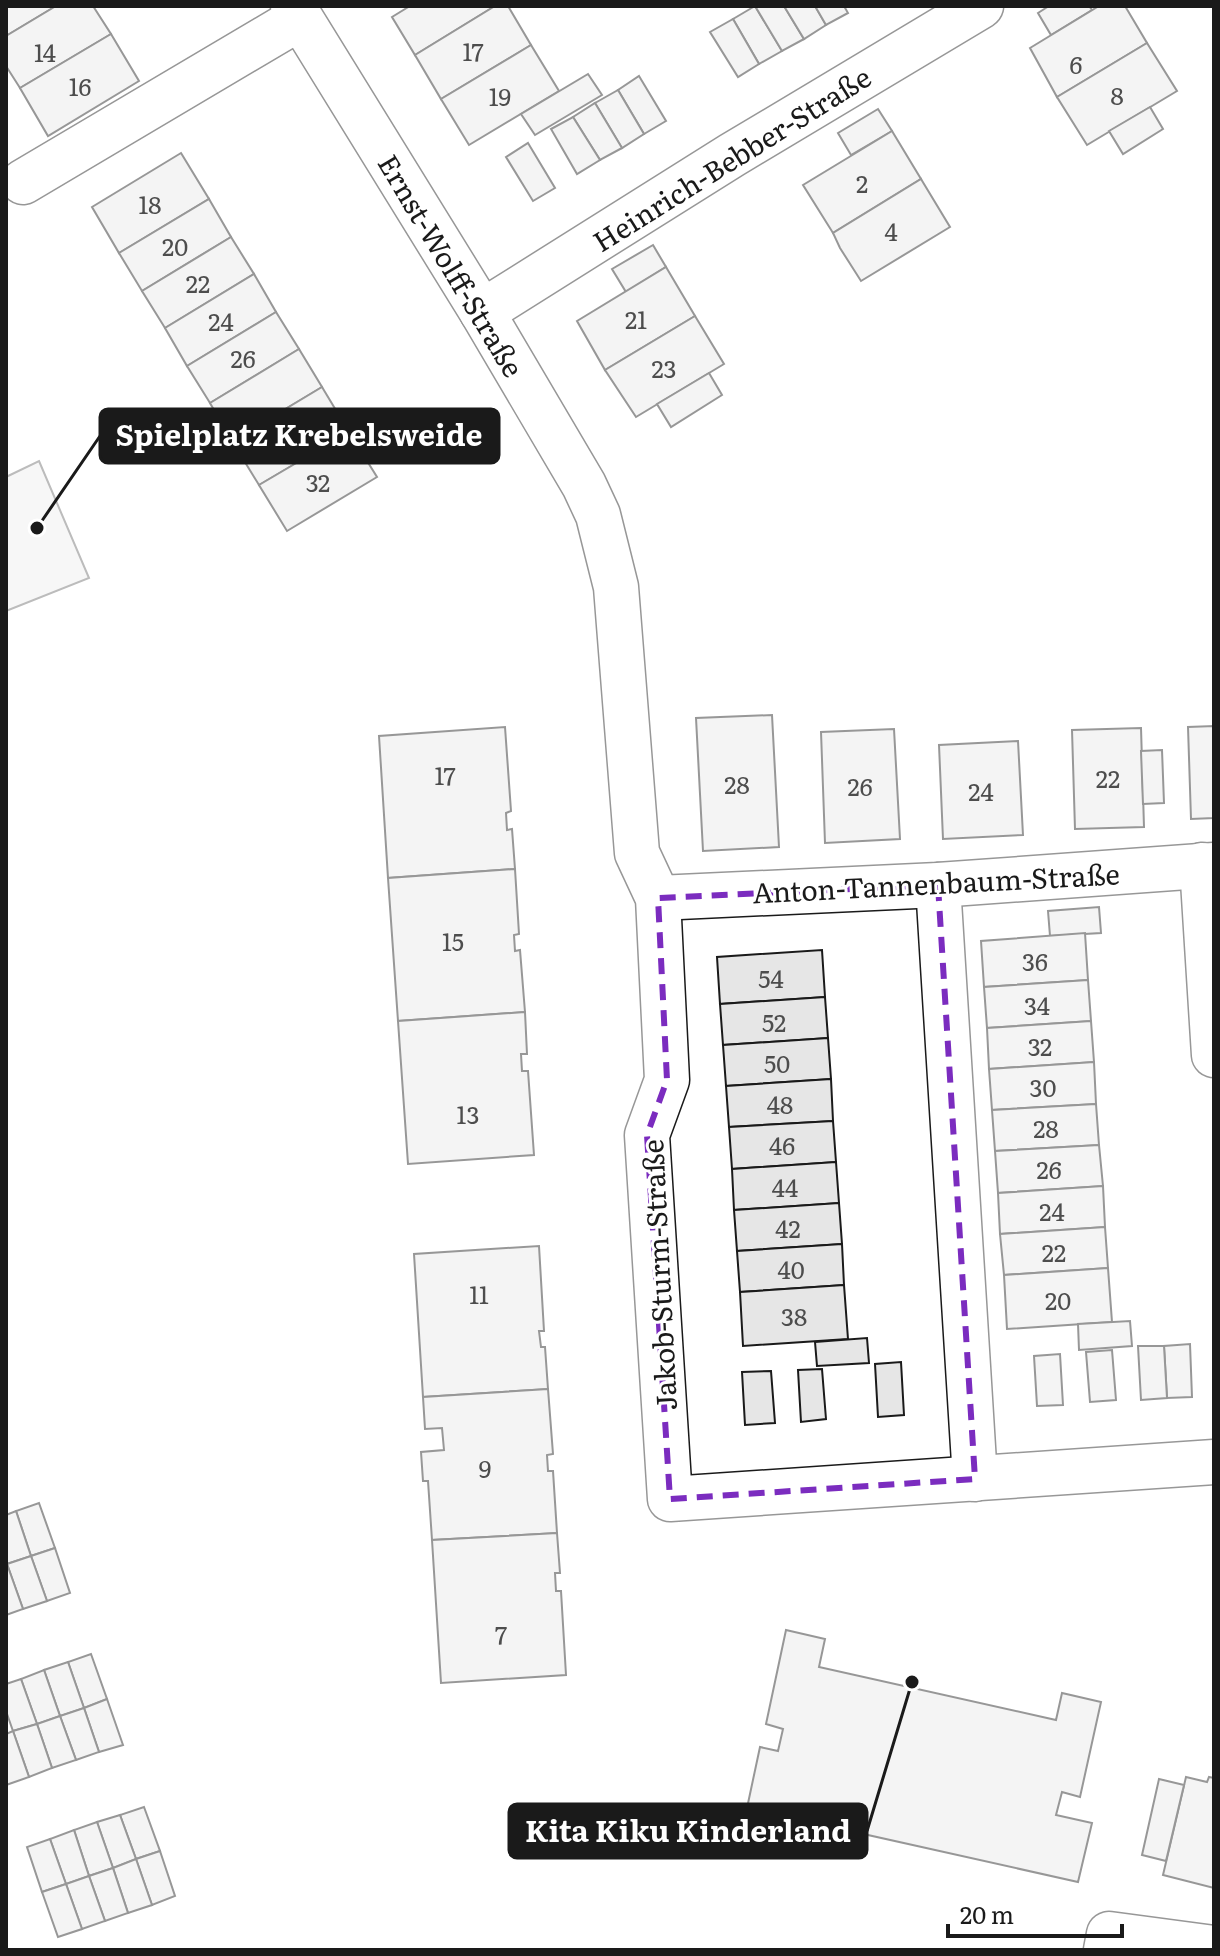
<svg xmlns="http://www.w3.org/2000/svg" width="1220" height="1956" font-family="Literata,serif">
  <rect width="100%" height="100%" fill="#fff"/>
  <!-- green -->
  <path fill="#ededed" stroke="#6a6a6a" stroke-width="2" d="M39,461l50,117 -83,33v-134z"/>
  <!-- building -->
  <g fill="#e6e6e6" stroke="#1a1a1a" stroke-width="2">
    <path d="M6,6h50l-50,30z"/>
    <path d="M56,6h37l18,28 -91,54 -14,-22v-30z"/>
    <path d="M410,6h85l-80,49 -23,-38z"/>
    <path d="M495,6h13l23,39 -90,54 -26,-44z"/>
    <path d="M755,6l27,45 -23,13 -26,-45z"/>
    <path d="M755,6h29l20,33 -22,12z"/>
    <path d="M784,6h31l11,19 -22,14z"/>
    <path d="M815,6h29l4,7 -22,12z"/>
    <path d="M1049,6h40l3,4 -41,25 -13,-22z"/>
    <path d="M1099,6h26l22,37 -90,54 -27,-49z"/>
    <path d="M733,19l26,45 -21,13 -28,-45z"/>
    <path d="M111,34l28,47 -91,55 -28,-48z"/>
    <path d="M1147,43l30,48 -90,54 -30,-48z"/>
    <path d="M531,45l28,46 -90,54 -28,-46z"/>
    <path d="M588,74l14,21 -67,40 -14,-21z"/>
    <path d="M639,76l27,45 -22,13 -26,-44z"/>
    <path d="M618,90l26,44 -22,14 -27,-45z"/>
    <path d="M595,103l27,45 -22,12 -27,-43z"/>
    <path d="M1150,107l13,22 -40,25 -14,-23z"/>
    <path d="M878,109l14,22 -41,24 -13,-22z"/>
    <path d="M573,117l27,43 -23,14 -26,-45z"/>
    <path d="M892,131l29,48 -88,54 -30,-48z"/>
    <path d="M528,143l27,45 -22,13 -27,-44z"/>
    <path d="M181,153l28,46 -90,54 -27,-46z"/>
    <path d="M921,179l29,48 -89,54 -21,-33 -7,-15z"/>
    <path d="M209,199l22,38 -89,54 -23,-38z"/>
    <path d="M231,237l23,37 -89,54 -23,-37z"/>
    <path d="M653,245l13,22 -40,25 -14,-23z"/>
    <path d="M666,267l29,49 -90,54 -28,-49z"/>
    <path d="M254,274l22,38 -89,54 -22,-38z"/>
    <path d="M276,312l23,37 -89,54 -23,-37z"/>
    <path d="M695,316l29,48 -88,53 -31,-47z"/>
    <path d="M299,349l23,38 -90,54 -22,-38z"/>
    <path d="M709,373l13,22 -51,32 -14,-23z"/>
    <path d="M322,387l27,45 -90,53 -27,-44z"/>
    <path d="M349,432l28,45 -90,54 -28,-46z"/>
    <path d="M772,715l7,132 -76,4 -7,-133z"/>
    <path d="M1214,726v92l-23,1 -3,-92z"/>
    <path d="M505,727l6,84 -5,2 1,17 5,-1 3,40 -127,9 -9,-142z"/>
    <path d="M1141,728l3,99 -69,2 -3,-99z"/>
    <path d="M894,729l6,110 -75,4 -4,-111z"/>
    <path d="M1018,741l5,94 -80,4 -4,-94z"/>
    <path d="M1162,750l2,53 -21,1 -2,-53z"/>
    <path d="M515,869l4,65 -5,1 1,16 5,-1 5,62 -127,9 -10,-143z"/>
    <path d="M1099,907l2,26 -51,3 -2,-25z"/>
    <path d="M1085,933l3,47 -104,7 -3,-46z"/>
    <path d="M822,950l3,47 -105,7 -3,-47z"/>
    <path d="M1088,980l3,41 -104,7 -3,-41z"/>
    <path d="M825,997l3,41 -105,7 -3,-41z"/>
    <path d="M525,1012l2,42h-6l1,17h6l6,84 -126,9 -10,-143z"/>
    <path d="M1091,1021l3,41 -105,7 -2,-41z"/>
    <path d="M828,1038l3,41 -105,7 -3,-41z"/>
    <path d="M1094,1062l2,42 -104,6 -3,-41z"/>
    <path d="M831,1079l2,42 -104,6 -3,-41z"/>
    <path d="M1096,1104l3,41 -104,6 -3,-41z"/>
    <path d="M833,1121l3,41 -104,7 -3,-42z"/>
    <path d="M1099,1145l4,41 -105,7 -3,-42z"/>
    <path d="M836,1162l3,41 -105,7 -2,-41z"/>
    <path d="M1103,1186l2,41 -105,7 -2,-41z"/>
    <path d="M839,1203l3,41 -105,7 -3,-41z"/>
    <path d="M1105,1227l3,41 -104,7 -4,-41z"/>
    <path d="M842,1244l2,41 -104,7 -3,-41z"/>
    <path d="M539,1246l5,85h-5l2,16h4l3,42 -125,8 -9,-143z"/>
    <path d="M1108,1268l4,54 -105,7 -3,-54z"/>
    <path d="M844,1285l4,54 -105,7 -3,-54z"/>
    <path d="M1130,1321l2,25 -53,4 -1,-26z"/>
    <path d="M867,1338l2,25 -52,3 -2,-24z"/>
    <path d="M1190,1344l2,53 -25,1 -3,-52z"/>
    <path d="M1138,1346h26l3,52 -26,2z"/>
    <path d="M1112,1350l4,50 -26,2 -4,-50z"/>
    <path d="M1060,1354l3,51 -26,1 -3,-50z"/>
    <path d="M901,1362l3,53 -26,2 -3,-53z"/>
    <path d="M822,1369l4,50 -25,3 -3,-52z"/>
    <path d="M771,1371l4,52 -30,2 -3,-53z"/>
    <path d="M548,1389l5,65 -6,1 1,16h5l4,62 -125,7 -4,-59h-5l-2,-29 23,-2 -2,-22 -17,1 -2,-32z"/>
    <path d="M39,1503l16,45 -24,8 -15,-45z"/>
    <path d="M16,1511l15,45 -24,8 -1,-49z"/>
    <path d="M557,1533l3,40h-5l1,18h5l5,84 -125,8 -9,-143z"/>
    <path d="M55,1548l15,45 -23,8 -16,-45z"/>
    <path d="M31,1556l16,45 -24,8 -16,-45z"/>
    <path d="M7,1564l16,45 -17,6v-50z"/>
    <path d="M786,1630l39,9 -6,28 237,53 6,-27 39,9 -21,95 -18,-5 -6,23 36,8 -14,59 -331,-74 13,-61 18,4 5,-22 -17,-5z"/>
    <path d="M91,1654l16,45 -23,9 -16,-46z"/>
    <path d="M68,1662l16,46 -24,8 -16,-46z"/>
    <path d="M44,1670l16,46 -23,8 -16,-45z"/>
    <path d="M21,1679l16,45 -24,7 -7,-20v-27z"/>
    <path d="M107,1699l16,46 -24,7 -15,-44z"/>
    <path d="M84,1708l15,44 -23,8 -16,-44z"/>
    <path d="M60,1716l16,44 -24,8 -15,-44z"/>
    <path d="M37,1724l15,44 -23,9 -16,-46z"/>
    <path d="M13,1731l16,46 -23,8v-51z"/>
    <path d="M1186,1777l21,5 2,-5 5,1v110l-51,-13z"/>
    <path d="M1159,1779l25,6 -18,76 -24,-6z"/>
    <path d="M144,1807l16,44 -24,8 -16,-44z"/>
    <path d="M120,1815l16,44 -23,9 -16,-46z"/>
    <path d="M97,1822l16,46 -24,8 -15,-46z"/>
    <path d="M74,1830l15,46 -23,8 -16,-45z"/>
    <path d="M50,1839l16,45 -24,8 -15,-45z"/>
    <path d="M160,1851l15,45 -23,9 -16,-46z"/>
    <path d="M136,1859l16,46 -24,8 -15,-45z"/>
    <path d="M113,1868l15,45 -23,8 -16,-45z"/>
    <path d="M89,1876l16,45 -23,8 -16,-45z"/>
    <path d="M66,1884l16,45 -24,8 -16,-45z"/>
  </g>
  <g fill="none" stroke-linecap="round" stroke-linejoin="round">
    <defs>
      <g id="minor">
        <path d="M293,6l189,306 102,173 14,30 18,72 21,266 21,45 9,182 -20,55 23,364 544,-37"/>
        <path d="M23,182l277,-164"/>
        <path d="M482,312l250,-157 249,-149"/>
        <path d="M1202,865l12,190"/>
        <path d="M938,885l37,594"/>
        <path d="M658,898l280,-13 276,-20"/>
        <path d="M1106,1950l3,-16 105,14"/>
      </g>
    </defs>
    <!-- minor casing -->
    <use href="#minor" stroke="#1a1a1a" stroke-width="47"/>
    <!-- minor -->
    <use href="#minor" stroke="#fff" stroke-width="44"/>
  </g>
  <!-- marked area -->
  <path d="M0 0H1220V1956H0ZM938,885l37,594 -305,20 -23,-364 20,-55 -9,-182z" fill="#fff" fill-opacity=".55" fill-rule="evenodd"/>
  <path fill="none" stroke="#7b2cbf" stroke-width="6" stroke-dasharray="16 10" stroke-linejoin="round" d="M938,885l37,594 -305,20 -23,-364 20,-55 -9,-182z"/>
  <g text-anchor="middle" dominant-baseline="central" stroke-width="6" stroke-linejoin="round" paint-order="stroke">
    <!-- number labels -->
    <g font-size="24" fill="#4d4d4d">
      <text x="473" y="50">17</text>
      <text x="45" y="51">14</text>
      <text x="1076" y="63">6</text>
      <text x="80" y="85">16</text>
      <text x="1117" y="94">8</text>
      <text x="500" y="95">19</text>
      <text x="862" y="182">2</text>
      <text x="150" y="203">18</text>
      <text x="891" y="230">4</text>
      <text x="175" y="245">20</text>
      <text x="198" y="282">22</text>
      <text x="636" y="318">21</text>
      <text x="221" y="320">24</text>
      <text x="243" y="357">26</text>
      <text x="664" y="367">23</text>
      <text x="318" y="481">32</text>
      <text x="445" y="774">17</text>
      <text x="1108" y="777">22</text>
      <text x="737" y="783">28</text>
      <text x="860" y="785">26</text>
      <text x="981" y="790">24</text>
      <text x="453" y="940">15</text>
      <text x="1035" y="960">36</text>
      <text x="771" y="977">54</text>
      <text x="1037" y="1004">34</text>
      <text x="774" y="1021">52</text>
      <text x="1040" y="1045">32</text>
      <text x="777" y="1062">50</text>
      <text x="1043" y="1086">30</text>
      <text x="780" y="1103">48</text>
      <text x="468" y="1113">13</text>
      <text x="1046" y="1127">28</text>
      <text x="782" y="1144">46</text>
      <text x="1049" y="1168">26</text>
      <text x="785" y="1186">44</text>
      <text x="1052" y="1210">24</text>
      <text x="788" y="1227">42</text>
      <text x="1054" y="1251">22</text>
      <text x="791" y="1268">40</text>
      <text x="479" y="1293">11</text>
      <text x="1058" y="1299">20</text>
      <text x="794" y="1315">38</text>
      <text x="485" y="1467">9</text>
      <text x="501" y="1633">7</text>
    </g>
    <!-- street labels -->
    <g font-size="28" fill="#1a1a1a" stroke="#fff">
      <text transform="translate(731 158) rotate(-32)">Heinrich-Bebber-Straße</text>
      <text transform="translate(452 265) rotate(59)">Ernst-Wolff-Straße</text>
      <text transform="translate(936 882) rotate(-3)">Anton-Tannenbaum-Straße</text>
      <text transform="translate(658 1275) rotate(-93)">Jakob-Sturm-Straße</text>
    </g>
  </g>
  <!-- callouts -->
  <path fill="none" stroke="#1a1a1a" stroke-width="3" d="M37 528L100 436M912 1682L867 1831"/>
  <g fill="#1a1a1a" stroke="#fff" stroke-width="3">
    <circle cx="37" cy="528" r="8"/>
    <circle cx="912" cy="1682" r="8"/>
  </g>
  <g fill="#1a1a1a" stroke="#1a1a1a" stroke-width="3">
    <rect x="100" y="409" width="399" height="54" rx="8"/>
    <rect x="509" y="1804" width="358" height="54" rx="8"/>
  </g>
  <g font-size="30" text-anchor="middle" font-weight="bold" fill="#fff">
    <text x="299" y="446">Spielplatz Krebelsweide</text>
    <text x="688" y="1842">Kita Kiku Kinderland</text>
  </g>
  <!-- border -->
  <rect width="1220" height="1956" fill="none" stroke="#1a1a1a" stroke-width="16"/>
  <!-- scale -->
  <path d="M948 1924v12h174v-12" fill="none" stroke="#1a1a1a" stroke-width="4"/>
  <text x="960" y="1924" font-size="24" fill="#1a1a1a" stroke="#ffffff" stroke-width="6" paint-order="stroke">20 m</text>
</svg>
